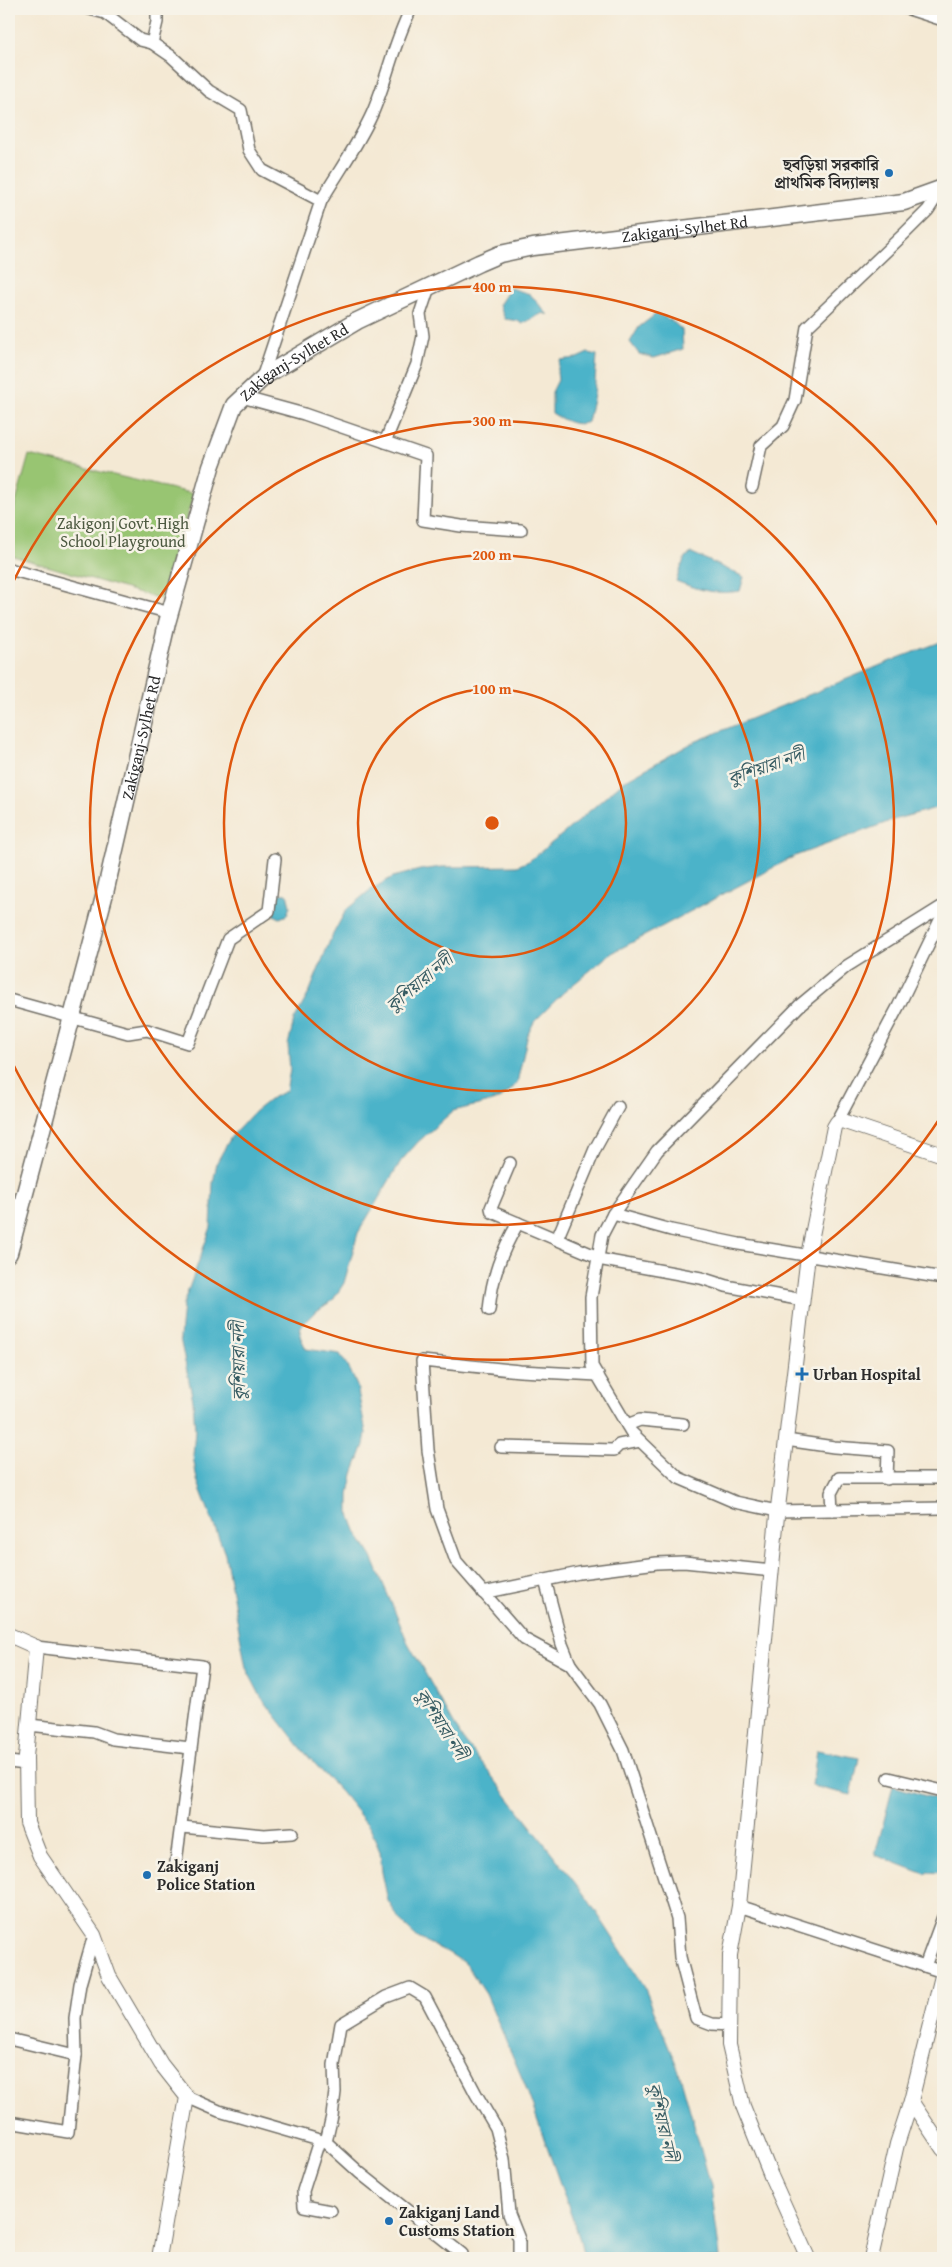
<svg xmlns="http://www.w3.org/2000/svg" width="952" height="2267" font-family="'Gentium Book Plus','Noto Serif Bengali',serif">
  <rect width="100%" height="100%" fill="#f7f3e8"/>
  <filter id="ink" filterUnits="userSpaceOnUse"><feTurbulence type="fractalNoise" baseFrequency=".02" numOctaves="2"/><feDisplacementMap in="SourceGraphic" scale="10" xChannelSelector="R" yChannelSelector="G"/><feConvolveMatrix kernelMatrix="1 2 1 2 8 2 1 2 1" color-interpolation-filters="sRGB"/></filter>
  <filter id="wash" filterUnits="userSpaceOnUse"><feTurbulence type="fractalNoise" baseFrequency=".0096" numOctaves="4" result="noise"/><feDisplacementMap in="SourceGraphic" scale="20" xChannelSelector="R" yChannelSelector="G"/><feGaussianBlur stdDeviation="1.12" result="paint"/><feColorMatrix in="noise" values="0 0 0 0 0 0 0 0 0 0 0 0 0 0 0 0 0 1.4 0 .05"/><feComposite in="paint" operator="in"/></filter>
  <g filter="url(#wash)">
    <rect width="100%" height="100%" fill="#f4e9d4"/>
    <!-- green -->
    <path fill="#98c572" stroke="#62784e" d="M29,455l165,39 -33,105 -152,-44v-28z"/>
    <!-- water -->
    <g fill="#4bb3c9" stroke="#3b6f7a">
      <path d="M510,288l20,6 18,21 -5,-2 -21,11 -4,-3 -13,-2 -6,-14z"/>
      <path d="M656,314l15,6 11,10 1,19 -29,9 -15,-4 -9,-12 9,-15z"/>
      <path d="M588,353l9,2 -3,40 -6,27c-13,5 -25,-2 -36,-9v-21l6,-12 -1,-8 3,-12 17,-2z"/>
      <path d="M692,553l52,24 -4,14c-24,4 -41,-1 -64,-10l9,-24z"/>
      <path d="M943,641v165l-47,13 -101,37 -185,98 -46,38 -30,30 -6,12 -11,49 -8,9 -8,6 -15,5 -33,8 -35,31 -17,19 -43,72 -14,50 -11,17 -18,12 -14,14 -1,10 6,13 34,5 10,16 7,16 9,47 -2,12 -11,29 -4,20v18l8,21 15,24 36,86 54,95 125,160 56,86 36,87 32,115 9,72h-136l-4,-18 -55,-155 -39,-91 -20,-30 -17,-11 -31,-15 -17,-16 -13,-21 -6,-29 -2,-20 -9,-23 -29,-36 -38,-41 -43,-55 -15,-29 -21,-114 -28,-74 -4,-24 2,-26 -2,-30 -13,-62 3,-33 28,-78 2,-44 4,-21 14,-25 23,-25 19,-15 13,-6 4,-21 -2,-25 6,-25 15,-27 22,-55 15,-28 24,-20 23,-13 27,-7 22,-3 75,-1 12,-5 35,-28 60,-52 68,-38 206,-85z"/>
      <path d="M277,893l10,1 3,12 -3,9 -7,3 -6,-3z"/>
      <path d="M817,1750l42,8 -8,37 -39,-9z"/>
      <path d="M893,1786l50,15v72l-15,-1 -3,2 -50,-19z"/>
    </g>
  </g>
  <g filter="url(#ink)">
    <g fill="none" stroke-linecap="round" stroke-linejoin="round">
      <defs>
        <g id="minor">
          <path d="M90,9l15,4 35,27 12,3"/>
          <path d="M157,9v13l-5,21 19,13 38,35 32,19 8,40 13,20 59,31 -59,177"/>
          <path d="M909,9l34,11"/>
          <path d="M321,201c17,-29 37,-56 51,-87 15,-34 21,-70 39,-105"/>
          <path d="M242,397l62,17 122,42 -3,64 38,6 60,4"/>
          <path d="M385,442l32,-78 6,-28 -3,-22 9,-27"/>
          <path d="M752,487l9,-41 22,-20 12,-26 12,-73 98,-94 23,-23 13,-20"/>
          <path d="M9,569l161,44"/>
          <path d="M943,906l-96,60 -48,40 -142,145 -44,63 -11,21 -11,62 1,69 39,66 48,46 56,24 42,9 166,-3"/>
          <path d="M9,1000l119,33 19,-3 41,13 40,-104 41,-28 6,-52"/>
          <path d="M837,1122l61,-115 45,-93"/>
          <path d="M510,1163l-19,45 1,4 106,45"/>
          <path d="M613,1214l58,16 68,14 204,34"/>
          <path d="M557,1239l38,-90 23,-42"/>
          <path d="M598,1259l103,19 25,8 77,14"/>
          <path d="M489,1310c3,-33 12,-58 29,-87"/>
          <path d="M598,1375l-78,-4 -98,-10 6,89 9,59 19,52 68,78 46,25 30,40 23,46 47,146 7,22 3,39 16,61 16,6 17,1"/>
          <path d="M627,1425l13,-5 43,4"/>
          <path d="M786,1440l48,7 54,4 -1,28"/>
          <path d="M501,1447l113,3 5,-5 21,-4"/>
          <path d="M832,1510l-1,-17 8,-15h104"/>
          <path d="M545,1580l17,64 8,20"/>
          <path d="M483,1593l96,-20 78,-10 27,-1 88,9"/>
          <path d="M36,1647l166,19 -26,196"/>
          <path d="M29,1725l65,7 19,7 77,9"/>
          <path d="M9,1762l17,2"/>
          <path d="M889,1778l54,13"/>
          <path d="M182,1827l82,8 28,-2"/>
          <path d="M739,1906l204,66"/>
          <path d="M925,1966l18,-49"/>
          <path d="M9,2039l67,16"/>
          <path d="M187,2097l32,14 107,31 34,31 102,81 -1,4"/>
          <path d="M9,2122l59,10 8,-77 -1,-37 5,-34 14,-49"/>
          <path d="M319,2141l-16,50 1,15 27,5"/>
          <path d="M326,2142l6,-26 3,-24 -1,-27 7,-41 45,-27 24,-9 15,9 51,97 20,34 8,31 5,55 10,25v19"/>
        </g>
        <g id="tertiary">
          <path d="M9,1635l27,12"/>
          <path d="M36,1647l-10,110 1,66 13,33 54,79 15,41 52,88 26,33 -28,161"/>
          <path d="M911,2101l32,48"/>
          <path d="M808,2258l-37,-82 -28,-70 -14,-61 1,-90 9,-49 38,-390 31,-261 26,-128 3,-5 5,-1 101,34"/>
          <path d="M871,2258l26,-114 14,-43 32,-129"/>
        </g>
        <g id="primary">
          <path id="s1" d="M9,1253l96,-360 62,-270 44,-156 23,-62 32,-30 91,-54 122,-58 21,-9 33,-7 371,-45 39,-14"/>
        </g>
      </defs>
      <!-- minor casing -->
      <use href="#minor" stroke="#716e66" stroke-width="14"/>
      <!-- tertiary casing -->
      <use href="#tertiary" stroke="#716e66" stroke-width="16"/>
      <!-- primary casing -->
      <use href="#primary" stroke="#716e66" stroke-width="19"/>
      <!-- minor -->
      <use href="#minor" stroke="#fff" stroke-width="11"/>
      <!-- tertiary -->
      <use href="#tertiary" stroke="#fff" stroke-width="14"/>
      <!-- primary -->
      <use href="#primary" stroke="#fff" stroke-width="16"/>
    </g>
  </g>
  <!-- distance rings -->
  <g fill="none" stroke="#df570e" stroke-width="2.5">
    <circle cx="492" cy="823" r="134"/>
    <circle cx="492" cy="823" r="268"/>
    <circle cx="492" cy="823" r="402"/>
    <path d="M942 1115A536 536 0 0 1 10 1058M10 588A536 536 0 0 1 942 531"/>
  </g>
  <!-- markers -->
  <g fill="#1f6fb2" stroke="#f7f3e8" stroke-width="2">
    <circle cx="889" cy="173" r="5"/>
    <path d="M799.5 1366.5h5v5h5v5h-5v5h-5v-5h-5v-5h5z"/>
    <circle cx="147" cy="1875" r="5"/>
    <circle cx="389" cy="2221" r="5"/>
  </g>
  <g text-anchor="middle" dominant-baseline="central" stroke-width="5" stroke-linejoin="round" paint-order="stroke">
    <!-- poi labels -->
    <g font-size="16" font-weight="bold" fill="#2b2b2b" stroke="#f7f3e8" text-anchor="start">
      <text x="879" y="164" text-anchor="end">ছবড়িয়া সরকারি<tspan x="879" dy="18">প্রাথমিক বিদ্যালয়</tspan></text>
      <text x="813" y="1374">Urban Hospital</text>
      <text x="157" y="1866">Zakiganj<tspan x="157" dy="18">Police Station</tspan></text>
      <text x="399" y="2212">Zakiganj Land<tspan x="399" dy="18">Customs Station</tspan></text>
    </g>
    <!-- street labels -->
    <g font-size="16" fill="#2b2b2b" stroke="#f7f3e8">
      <text stroke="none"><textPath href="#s1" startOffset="1372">Zakiganj-Sylhet Rd</textPath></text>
      <text stroke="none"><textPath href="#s1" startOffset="952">Zakiganj-Sylhet Rd</textPath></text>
      <text stroke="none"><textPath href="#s1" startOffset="532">Zakiganj-Sylhet Rd</textPath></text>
    </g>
    <!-- park labels -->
    <g font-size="16" fill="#4c5940" stroke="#f7f3e8">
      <text x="123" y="523">Zakigonj Govt. High<tspan x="123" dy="18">School Playground</tspan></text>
    </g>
    <!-- water labels -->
    <g font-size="18" font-style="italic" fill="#365b62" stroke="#f7f3e8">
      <text transform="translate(766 766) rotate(-19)">কুশিয়ারা নদী</text>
      <text transform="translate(419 982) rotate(-40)">কুশিয়ারা নদী</text>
      <text transform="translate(238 1361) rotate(-91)">কুশিয়ারা নদী</text>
      <text transform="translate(442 1724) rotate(57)">কুশিয়ারা নদী</text>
      <text transform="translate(663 2122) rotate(77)">কুশিয়ারা নদী</text>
    </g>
  </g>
  <circle cx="492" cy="823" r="8" fill="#df570e" stroke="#f7f3e8" stroke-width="2.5"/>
  <g font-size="15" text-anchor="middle" font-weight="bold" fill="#df570e" stroke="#f7f3e8" stroke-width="5" stroke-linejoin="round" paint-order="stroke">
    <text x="492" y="292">400 m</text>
    <text x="492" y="426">300 m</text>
    <text x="492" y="560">200 m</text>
    <text x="492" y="694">100 m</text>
  </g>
  <!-- margin -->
  <rect width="952" height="2267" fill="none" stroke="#f7f3e8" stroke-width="30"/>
</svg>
